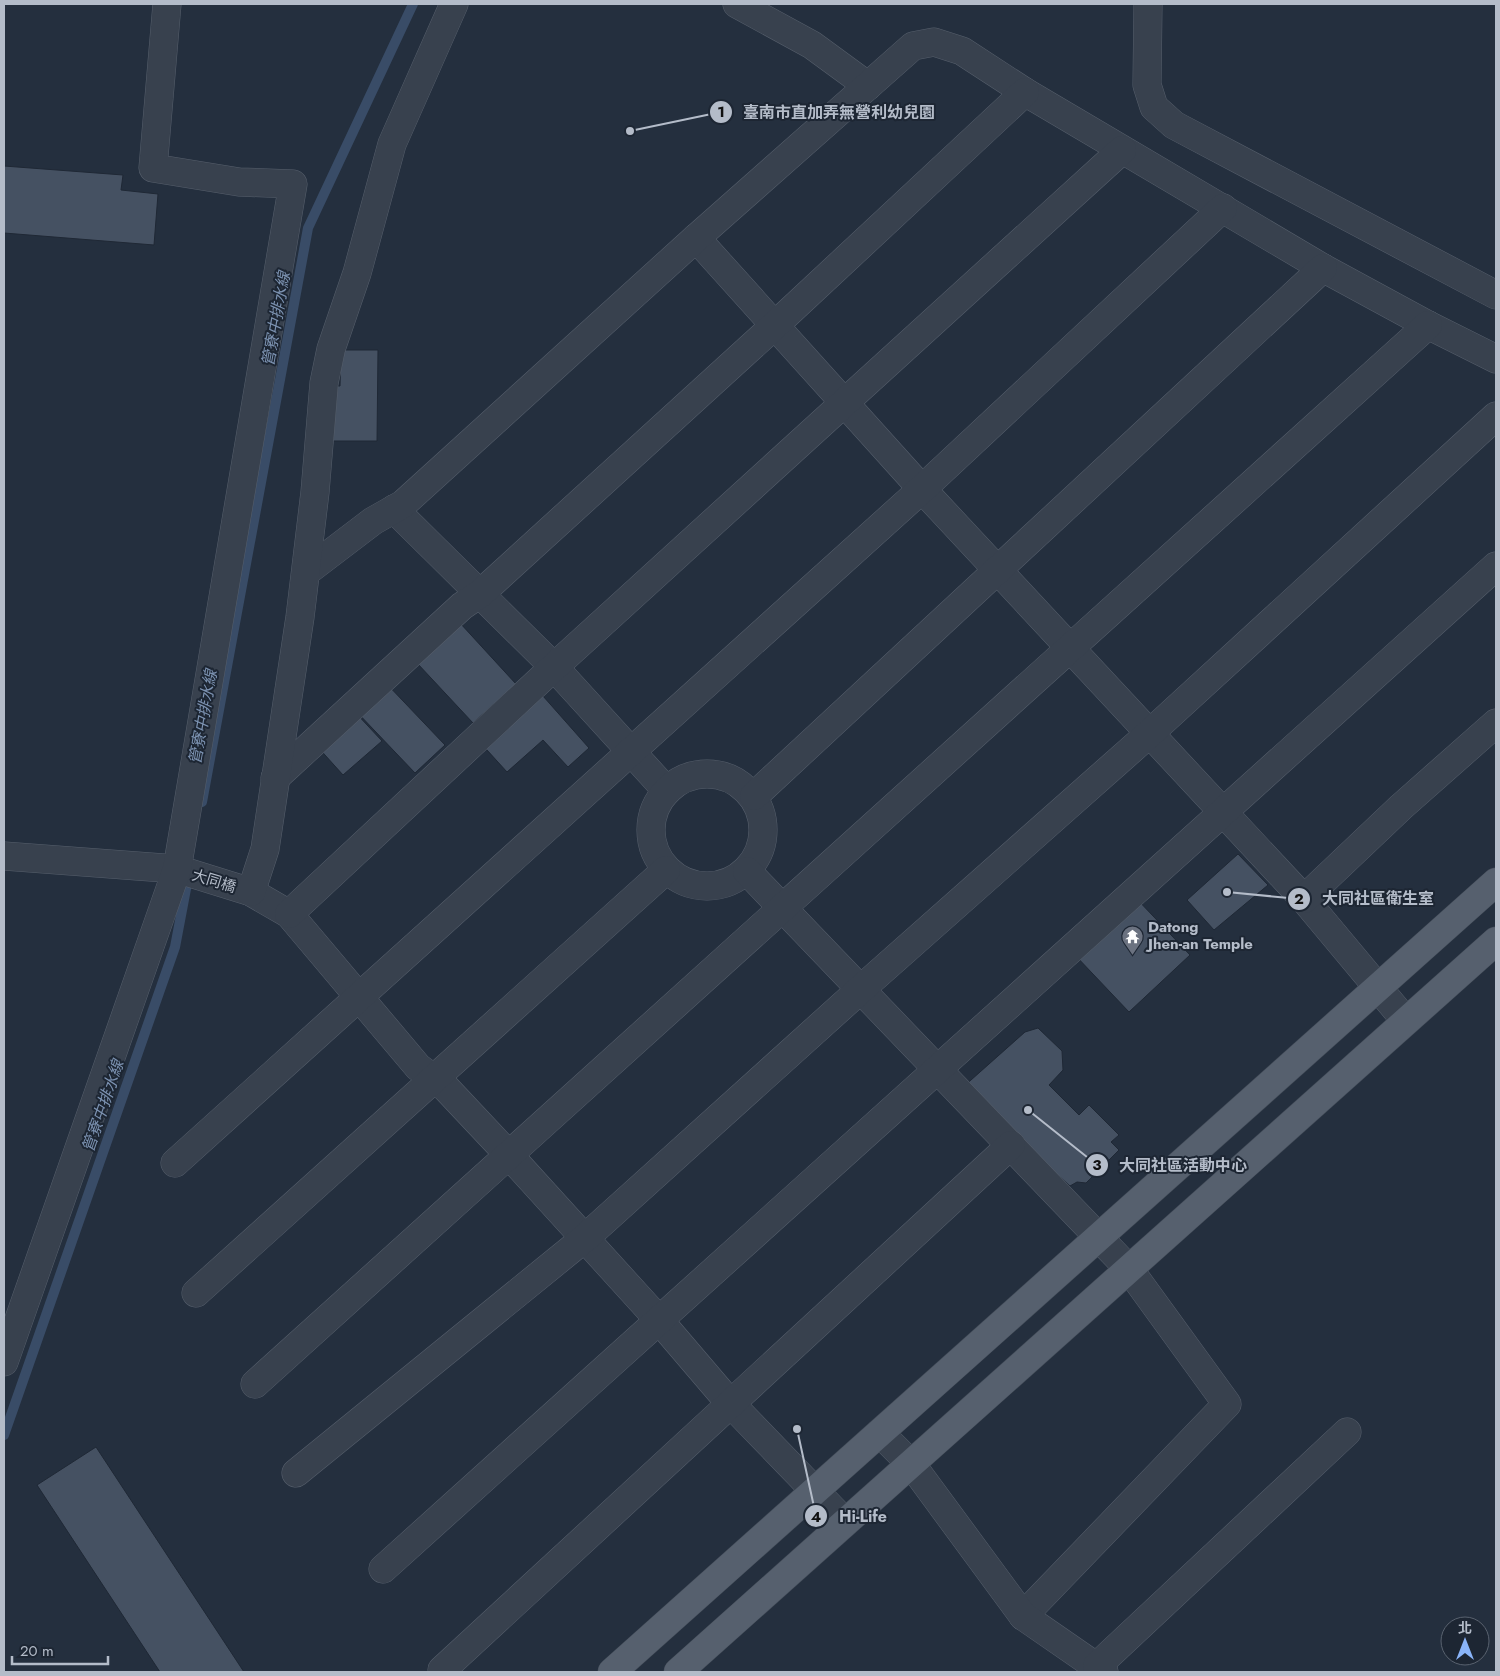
<svg xmlns="http://www.w3.org/2000/svg" width="1500" height="1676" font-family="Jost,'Noto Sans TC',sans-serif">
  <rect width="100%" height="100%" fill="#242f3e"/>
  <g fill="none" stroke-linecap="round" stroke-linejoin="round">
    <!-- stream -->
    <g stroke="#394c67" stroke-width="10">
      <path d="M202,802l106,-574 105,-224"/>
      <path d="M4,1435l171,-488 14,-74"/>
    </g>
  </g>
  <!-- building -->
  <g fill="#455162" stroke="#1f2835">
    <path d="M4,166l119,9 -2,15 37,4 -4,51 -150,-12z"/>
    <path d="M341,350h37l-1,91h-48l1,-55h10z"/>
    <path d="M460,623l56,61 -43,39 -56,-60z"/>
    <path d="M384,681l61,64 -30,28 -61,-64z"/>
    <path d="M535,687l54,61 -21,19 -25,-27 -36,32 -30,-33z"/>
    <path d="M354,711l28,30 -39,34 -27,-30z"/>
    <path d="M1238,854l30,31 -54,45 -27,-30z"/>
    <path d="M1135,897l55,58 -61,57 -55,-58z"/>
    <path d="M1038,1028l24,23 1,19 -14,15 30,30 10,-10 30,30 -8,7 8,8 -33,33 -9,-1 -7,4 -108,-98 63,-56z"/>
    <path d="M96,1447l148,225h-84l-123,-187z"/>
  </g>
  <g fill="none" stroke-linecap="round" stroke-linejoin="round">
    <defs>
      <g id="minor">
        <path d="M737,4l75,41 56,41"/>
        <path d="M1148,4l-1,81 7,22 20,18 322,170"/>
        <path d="M696,238l226,251 382,410 101,121"/>
        <path d="M394,509l160,158 113,124"/>
        <path d="M306,572l67,-51 30,-17 293,-266 217,-192 21,-4 28,9 63,41 298,176 105,57 68,34"/>
        <circle cx="707" cy="830" r="56"/>
        <path d="M275,778l187,-172 19,-13 293,-267 251,-234"/>
        <path d="M754,796l569,-528"/>
        <path d="M4,856l173,13 74,23 38,22 129,153 28,21 63,67 150,165 70,82 116,120"/>
        <path d="M747,871l382,398 98,135 -204,212"/>
        <path d="M251,892l14,-43 35,-232 15,-125 9,-109 7,-34 26,-76 35,-129 62,-140"/>
        <path d="M1304,899l97,-92 95,-84"/>
        <path d="M289,914l265,-247 568,-517"/>
        <path d="M175,1163l747,-674 301,-281"/>
        <path d="M196,1293l470,-423"/>
        <path d="M4,1362l173,-493 116,-685 -54,-2 -86,-14 14,-164"/>
        <path d="M255,1384l1173,-1059"/>
        <path d="M880,1433l32,32 111,151 81,56"/>
        <path d="M296,1473l289,-235 276,-249 289,-256 346,-317"/>
        <path d="M383,1569l1113,-1003"/>
        <path d="M1097,1666l250,-234"/>
        <path d="M442,1670l569,-525"/>
      </g>
      <g id="major">
        <path d="M612,1672l884,-790"/>
        <path d="M678,1672l818,-731"/>
      </g>
    </defs>
    <!-- minor casing -->
    <use href="#minor" stroke="#565f6c" stroke-width="29"/>
    <!-- major casing -->
    <use href="#major" stroke="#414a57" stroke-width="29"/>
    <!-- minor -->
    <use href="#minor" stroke="#38414e" stroke-width="28"/>
    <!-- major -->
    <use href="#major" stroke="#56606e" stroke-width="28"/>
  </g>
  <!-- icons -->
  <defs>
    <symbol id="temple-pin" viewBox="-11 -11 22 30"><path d="M0 17L-7.5 6A9.5 9.5 0 1 1 7.5 6Z" fill="#6b7280" stroke="#1d2633"/><path d="M0-6L5-2H3V0L6.5 2.5H4V6H1.5V3h-3V6H-4V2.5H-6.5L-3 0V-2H-5Z" fill="#fff"/></symbol>
  </defs>
  <g fill-rule="evenodd">
    <use href="#temple-pin" x="1120" y="924" width="25" height="34"/>
  </g>
  <g text-anchor="middle" dominant-baseline="central" stroke-width="4" stroke-linejoin="round" paint-order="stroke">
    <!-- street labels -->
    <g font-size="15" fill="#b4bcc9" stroke="#1d2633">
      <text transform="translate(214 881) rotate(17)">大同橋</text>
    </g>
    <!-- poi labels -->
    <g font-size="15" font-weight="bold" fill="#b4bcc9" stroke="#1d2633" text-anchor="start">
      <text x="1148" y="927">Datong<tspan x="1148" dy="17">Jhen-an Temple</tspan></text>
    </g>
    <!-- water labels -->
    <g font-size="16" font-style="italic" fill="#7c92b1" stroke="#1d2633">
      <text transform="translate(276 319) rotate(-80)">管寮中排水線</text>
      <text transform="translate(203 717) rotate(-80)">管寮中排水線</text>
      <text transform="translate(103 1106) rotate(-71)">管寮中排水線</text>
    </g>
  </g>
  <!-- callouts -->
  <path fill="none" stroke="#b4bcc9" stroke-width="2" d="M630 131L721 112M1227 892L1299 899M1028 1110L1097 1165M797 1429L816 1516"/>
  <g fill="#b4bcc9" stroke="#1d2633" stroke-width="2">
    <circle cx="630" cy="131" r="5"/>
    <circle cx="1227" cy="892" r="5"/>
    <circle cx="1028" cy="1110" r="5"/>
    <circle cx="797" cy="1429" r="5"/>
    <circle cx="721" cy="112" r="12"/>
    <circle cx="1299" cy="899" r="12"/>
    <circle cx="1097" cy="1165" r="12"/>
    <circle cx="816" cy="1516" r="12"/>
  </g>
  <g font-size="15" text-anchor="middle" font-weight="bold" fill="#111">
    <text x="721" y="117">1</text>
    <text x="1299" y="904">2</text>
    <text x="1097" y="1170">3</text>
    <text x="816" y="1522">4</text>
  </g>
  <g font-size="16" text-anchor="middle" font-weight="bold" fill="#b4bcc9" stroke="#1d2633" stroke-width="4" stroke-linejoin="round" paint-order="stroke">
    <text x="839" y="118">臺南市直加弄無營利幼兒園</text>
    <text x="1378" y="904">大同社區衛生室</text>
    <text x="1183" y="1171">大同社區活動中心</text>
    <text x="863" y="1522">Hi-Life</text>
  </g>
  <!-- border -->
  <rect width="1500" height="1676" fill="none" stroke="#b4bcc9" stroke-width="10"/>
  <!-- north arrow -->
  <g transform="translate(1465 1641)"><circle r="24" fill="#1d2633" stroke="#59626f"/>
  <path d="M0-4L9 19L0 12L-9 19Z" fill="#8ab4f8"/>
  <text y="-8" font-size="14" font-weight="bold" text-anchor="middle" fill="#b4bcc9">北</text>
  </g>
  <!-- scale -->
  <path d="M12 1656v8h96v-8" fill="none" stroke="#b4bcc9" stroke-width="2.5"/>
  <text x="20" y="1656" font-size="15" fill="#b4bcc9" stroke="#1d2633" stroke-width="4" paint-order="stroke">20 m</text>
</svg>
